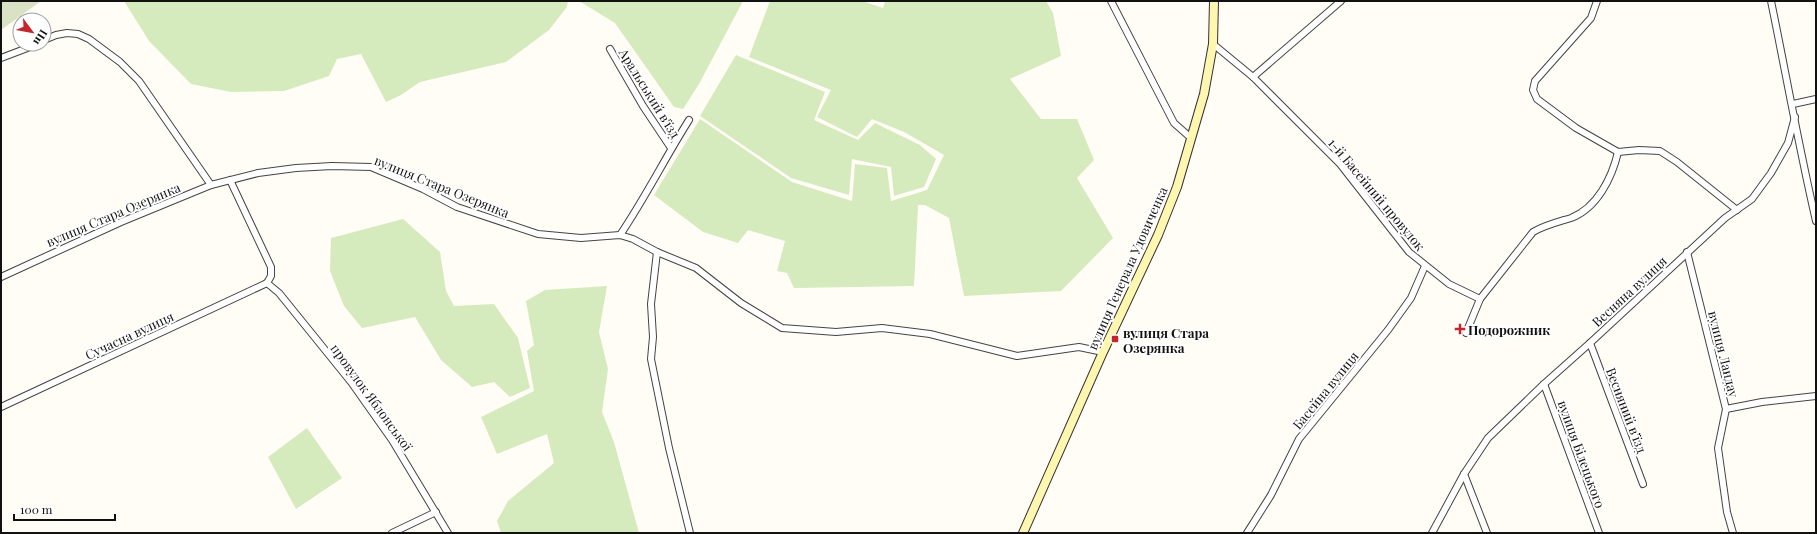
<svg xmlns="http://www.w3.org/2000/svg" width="1817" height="534" font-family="'Playfair Display',serif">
  <rect width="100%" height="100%" fill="#fffdf5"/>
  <!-- green -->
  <g fill="#d5ebbd">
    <path d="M124,1h444l-1,6 -18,23 -43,32 -86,20 -19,13 -15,7 -25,-48 -24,5 -8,17 -45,15 -53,1 -40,-8 -42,-43z"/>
    <path d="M579,1h164l-44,83 -16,25 -9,-2 -59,-84z"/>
    <path d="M770,1h92l21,7 2,-7h161l7,12 8,43 -51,23 31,40h36l17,41 -17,18 36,60 -52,53 -97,5 -15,-78 -24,-13h-7l-4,81 -120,2 -7,-15 -10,-2 8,-30 -37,-11 -10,13 -35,-11 -49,-37 46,-76 92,63 60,19 3,-37 32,4 4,33 36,-11 17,-35 -40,-23 -32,-13 -15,18 -40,-20 14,-27 -82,-33z"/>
    <path d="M736,55l89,37 -11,28 44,20 17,-17 45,22 16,14 -12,28 -30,9 -3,-29 -39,-8 -3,36 -58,-17 -91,-62z"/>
    <path d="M403,219l37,33 6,39 8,15 40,-2 24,34 12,50 -20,9 -16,-15 -22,5 -31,-27 -26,-43 -53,11 -18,-22 -14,-35 1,-33z"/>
    <path d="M607,286l-8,46 9,37 -6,43 12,30 25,91h-138l-4,-12 11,-20 46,-38 -7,-29 -50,20 -16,-37 53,-26 -7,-40 7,-6 -8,-44 19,-11z"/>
    <path d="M307,428l35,50 -46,31 -28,-52z"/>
  </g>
  <!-- cemetery -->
  <path fill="#d9e3c4" d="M1,1h40l-40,29z"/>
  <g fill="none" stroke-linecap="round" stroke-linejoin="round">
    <defs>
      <g id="street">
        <path d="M1111,1l63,122 17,15"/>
        <path d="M1597,1l-6,17 -56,63 -2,9 4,9 39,29 42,24 21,-2 21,1 17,11 60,48"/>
        <path d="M1771,1c15,73 28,147 45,220"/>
        <path d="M44,40l12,-5 11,-2 11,1 11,5 31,23 19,19 72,104"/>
        <path d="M1213,44l40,33 87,87 69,88 40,32 31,15"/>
        <path d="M610,49l33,57 28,42"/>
        <path d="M1,58l37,-14"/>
        <path d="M1253,77l88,-76"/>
        <path d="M1793,104l23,-5"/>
        <path d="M230,180l41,87v9l-4,7"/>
        <path d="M620,235c25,-37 45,-77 69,-115"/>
        <path d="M657,252l-6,52 2,33 -2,22 18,89 21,85"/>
        <path d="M1687,252l39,157 -8,39 9,64 6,21"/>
        <path d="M1,277l120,-55 90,-37 47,-12 38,-5 36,-2 39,1 52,22 34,18 81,27 43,4 39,-3 13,4 24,13 39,16 45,35 41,25 54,4 46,-4 48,6 87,22 62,-9 24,5"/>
        <path d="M267,283l12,10 72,89 41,58 56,93"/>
        <path d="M1466,333l14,-34 53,-67c12,-7 25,-10 38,-14 26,-10 41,-40 47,-66"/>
        <path d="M1590,343l53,141"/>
        <path d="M1544,384l55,149"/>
        <path d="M1,407l266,-124"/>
        <path d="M1726,409l36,-7 54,-6"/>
        <path d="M1464,474l23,59"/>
        <path d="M392,533l44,-21"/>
        <path d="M1247,533l24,-38 28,-56 89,-109 23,-32 14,-32"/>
        <path d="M1432,533l32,-59 24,-36 56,-54 46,-41 135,-125 27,-19 19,-26 17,-30 7,-26"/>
      </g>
      <path id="secondary" d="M1023,533l80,-181 55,-117 19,-48 27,-93 9,-50 1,-43"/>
    </defs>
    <!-- street casing -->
    <use href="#street" stroke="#444" stroke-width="8"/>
    <!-- secondary casing -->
    <use href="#secondary" stroke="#333" stroke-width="10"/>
    <!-- street -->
    <use href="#street" stroke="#fff" stroke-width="6"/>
    <!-- secondary -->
    <use href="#secondary" stroke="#fff6b0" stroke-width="8"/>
  </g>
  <!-- markers -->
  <g fill="#c4262e" stroke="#fff" stroke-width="1.5">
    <path d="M1458 323h4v4h4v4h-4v4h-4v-4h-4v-4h4z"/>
    <rect x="1111" y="335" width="8" height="8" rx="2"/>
  </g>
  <g text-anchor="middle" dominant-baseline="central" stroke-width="4" stroke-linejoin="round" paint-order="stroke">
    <!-- street labels -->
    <g font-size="13" fill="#111" stroke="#fff">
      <text transform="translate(650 93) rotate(58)">Аральський в'їзд</text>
      <text transform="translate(442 186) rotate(22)">вулиця Стара Озерянка</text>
      <text transform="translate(1377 194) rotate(50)">1-й Басейний провулок</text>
      <text transform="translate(113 214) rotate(-23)">вулиця Стара Озерянка</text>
      <text transform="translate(1127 268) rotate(-66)">вулиця Генерала Удовиченка</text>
      <text transform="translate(1629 291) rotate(-43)">Весняна вулиця</text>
      <text transform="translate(129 335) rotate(-25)">Сучасна вулиця</text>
      <text transform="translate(1724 354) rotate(76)">вулиця Ландау</text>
      <text transform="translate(1325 390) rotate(-51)">Басейна вулиця</text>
      <text transform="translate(372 397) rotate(54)">провулок Яблонської</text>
      <text transform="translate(1627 410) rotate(69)">Весняний вʼїзд</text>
      <text transform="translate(1582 454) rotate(70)">вулиця Білецького</text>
    </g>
    <!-- poi labels -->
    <g font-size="13" font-weight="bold" fill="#111" stroke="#fff" text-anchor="start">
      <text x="1468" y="329">Подорожник</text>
      <text x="1123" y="332">вулиця Стара<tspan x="1123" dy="15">Озерянка</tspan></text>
    </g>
  </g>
  <!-- border -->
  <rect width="1817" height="534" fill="none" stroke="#111111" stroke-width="4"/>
  <!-- north arrow -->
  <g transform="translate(32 32) rotate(122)"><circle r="19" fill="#ffffff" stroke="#a0a0a0"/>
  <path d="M0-3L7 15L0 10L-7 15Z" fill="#c4262e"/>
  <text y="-6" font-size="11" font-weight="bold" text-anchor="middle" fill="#111111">Пн</text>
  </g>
  <!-- scale -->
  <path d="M14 514v6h101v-6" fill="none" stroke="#111111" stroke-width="2"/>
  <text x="20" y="514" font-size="12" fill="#111111" stroke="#ffffff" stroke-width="3" paint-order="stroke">100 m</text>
</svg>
